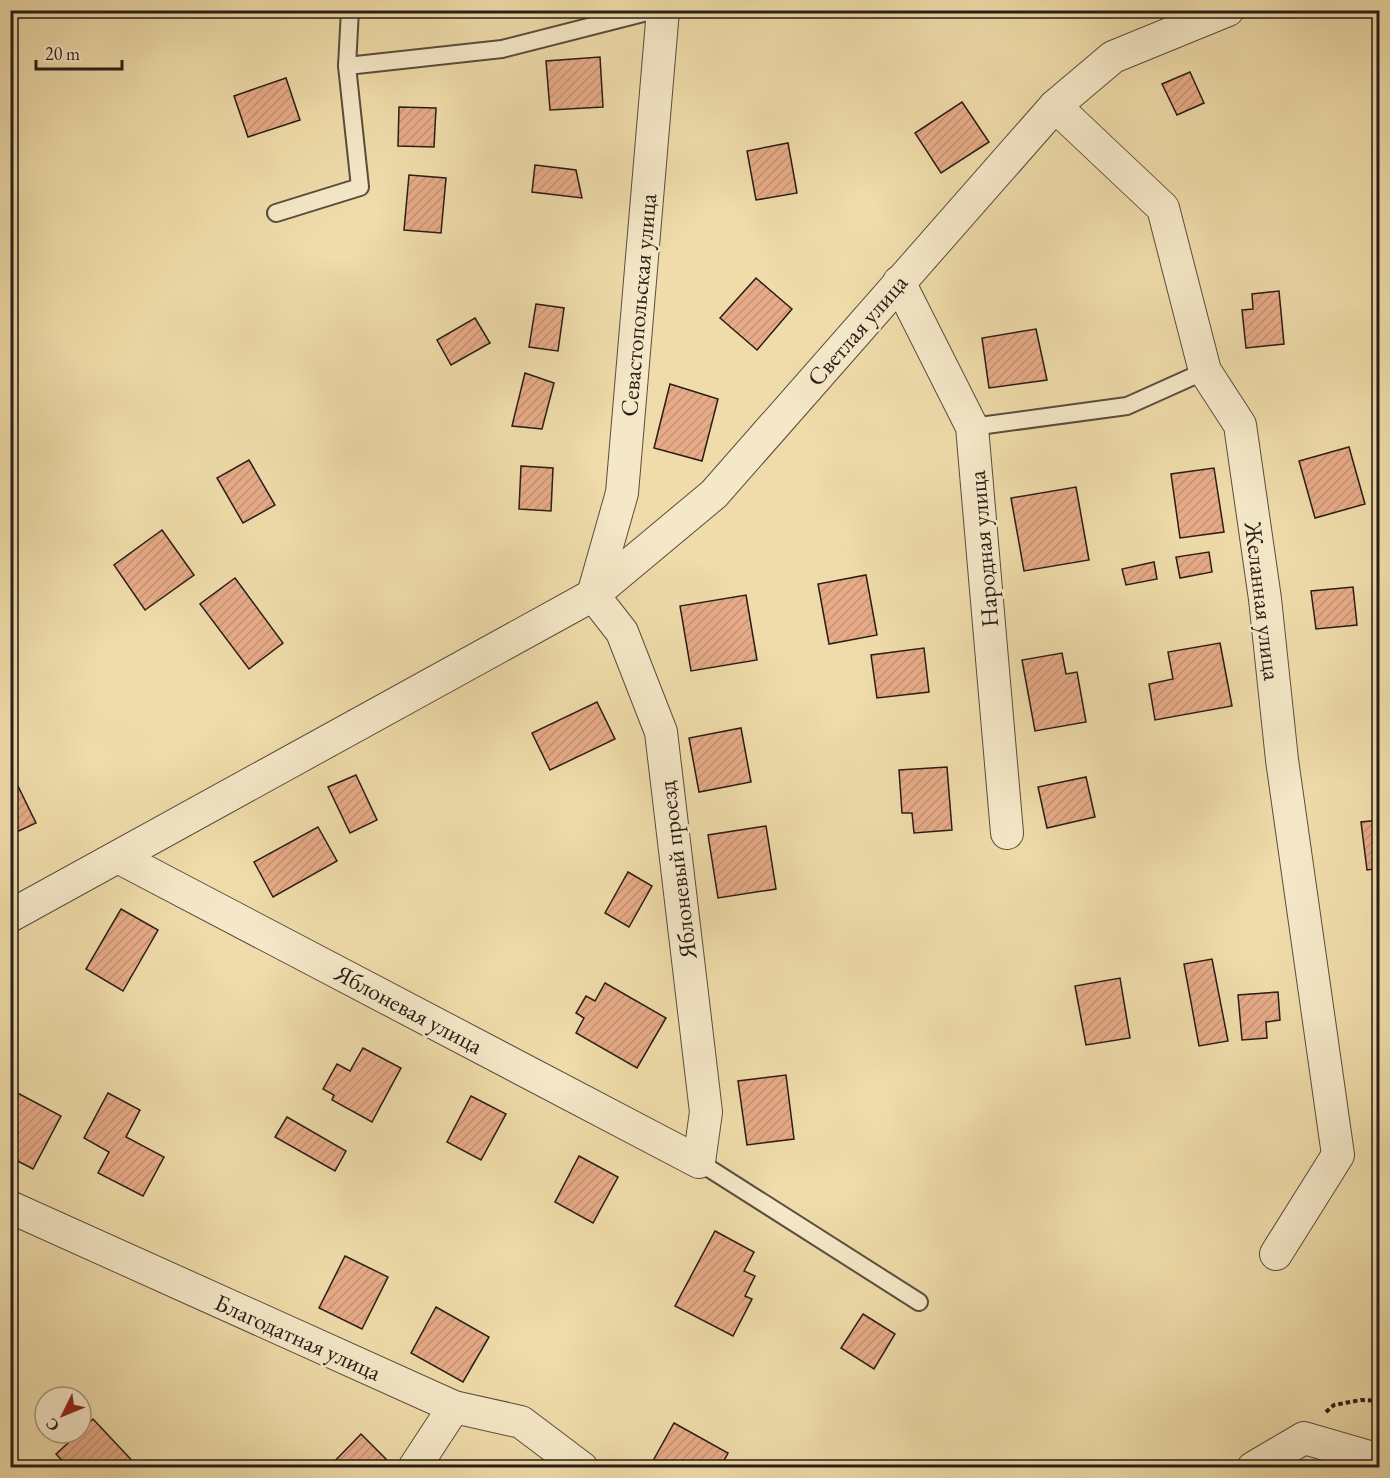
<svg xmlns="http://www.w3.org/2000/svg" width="1390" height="1478" font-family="'EB Garamond',serif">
  <defs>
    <pattern id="building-hatch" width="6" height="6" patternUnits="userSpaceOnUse" patternTransform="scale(1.5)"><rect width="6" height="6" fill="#e7ab88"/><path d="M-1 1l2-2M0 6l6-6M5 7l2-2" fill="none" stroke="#c69375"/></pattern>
  </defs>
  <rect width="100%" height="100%" fill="#efdcaa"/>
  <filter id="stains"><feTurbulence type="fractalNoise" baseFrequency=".00333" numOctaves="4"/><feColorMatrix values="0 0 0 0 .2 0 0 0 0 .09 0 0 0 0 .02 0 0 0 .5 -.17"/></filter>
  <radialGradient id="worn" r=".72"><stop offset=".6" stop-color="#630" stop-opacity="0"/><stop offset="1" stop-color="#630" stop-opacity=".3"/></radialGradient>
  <!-- building -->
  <g fill="url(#building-hatch)" stroke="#291d17" stroke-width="1.5">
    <path d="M600,57l3,50 -53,3 -4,-49z"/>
    <path d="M1190,72l14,31 -27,12 -15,-31z"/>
    <path d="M286,78l14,42 -52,17 -14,-41z"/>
    <path d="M962,102l27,40 -48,31 -26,-40z"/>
    <path d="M399,107l37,1 -2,39 -36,-1z"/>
    <path d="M788,143l9,50 -41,7 -9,-49z"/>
    <path d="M535,165l41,5 6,28 -50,-6z"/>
    <path d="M409,175l37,3 -5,55 -37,-3z"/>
    <path d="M756,278l36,31 -35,41 -37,-32z"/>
    <path d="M1279,291l5,53 -38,4 -4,-38 11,-1 -1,-15z"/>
    <path d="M536,304l28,4 -6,43 -29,-4z"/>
    <path d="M475,318l15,25 -39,22 -14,-25z"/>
    <path d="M1036,329l11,51 -58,8 -7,-50z"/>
    <path d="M525,373l29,10 -12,46 -30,-3z"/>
    <path d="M670,384l48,15 -16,62 -48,-13z"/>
    <path d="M1349,447l16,57 -50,14 -16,-57z"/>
    <path d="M249,460l26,45 -32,18 -26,-45z"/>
    <path d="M521,466l32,2 -2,43 -32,-2z"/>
    <path d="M1214,468l10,64 -44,6 -9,-64z"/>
    <path d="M1076,487l13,73 -65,11 -13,-73z"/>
    <path d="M162,530l32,45 -49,35 -31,-45z"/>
    <path d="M1209,552l3,20 -32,6 -4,-21z"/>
    <path d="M1154,562l3,17 -31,6 -4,-16z"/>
    <path d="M866,575l11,60 -48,9 -11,-60z"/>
    <path d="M235,578l48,65 -34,26 -49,-65z"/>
    <path d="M1353,587l4,38 -41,4 -5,-38z"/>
    <path d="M746,595l11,65 -66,11 -11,-65z"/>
    <path d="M1220,643l12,63 -77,14 -6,-36 24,-5 -5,-27z"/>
    <path d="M924,648l5,44 -52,6 -6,-43z"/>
    <path d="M1062,653l4,21 11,-2 9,50 -51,9 -13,-71z"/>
    <path d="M597,702l18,37 -65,31 -18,-37z"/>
    <path d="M741,728l10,54 -52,10 -10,-54z"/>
    <path d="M947,767l5,63 -38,3 -2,-20h-10l-3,-43z"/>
    <path d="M356,775l21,45 -27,13 -22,-46z"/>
    <path d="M1086,777l9,40 -48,11 -9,-41z"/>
    <path d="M15,780l21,43 -26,12v-52z"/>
    <path d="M1380,820v48l-13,2 -6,-48z"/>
    <path d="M766,826l10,63 -58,9 -10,-63z"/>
    <path d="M318,827l19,34 -64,36 -19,-35z"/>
    <path d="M628,872l24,14 -23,41 -24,-14z"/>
    <path d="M121,909l37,21 -35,61 -37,-22z"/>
    <path d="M1212,959l16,82 -29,5 -15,-82z"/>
    <path d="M1120,978l10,60 -44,7 -11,-59z"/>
    <path d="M605,983l61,35 -29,50 -61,-35 8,-15 -8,-5 10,-17 9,5z"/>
    <path d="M1278,992l2,28 -14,2 1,16 -25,2 -4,-45z"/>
    <path d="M363,1048l38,20 -29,54 -40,-22 2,-5 -11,-6 14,-25 13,7z"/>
    <path d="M786,1075l8,64 -47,6 -9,-64z"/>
    <path d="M10,1089l51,27 -28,53 -23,-12z"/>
    <path d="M108,1093l32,17 -14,27 38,20 -21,39 -45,-23 11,-21 -25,-14z"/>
    <path d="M471,1096l35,18 -25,46 -34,-18z"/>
    <path d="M287,1117l59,34 -11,20 -60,-34z"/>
    <path d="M579,1156l39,21 -25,46 -38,-21z"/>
    <path d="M715,1231l39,21 -10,19 11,5 -10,20 7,3 -19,37 -58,-30z"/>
    <path d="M345,1256l43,21 -26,52 -43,-21z"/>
    <path d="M436,1307l53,30 -26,45 -52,-29z"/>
    <path d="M863,1314l32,20 -21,35 -33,-21z"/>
    <path d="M93,1419l46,49h-70l-13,-14 23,-21h2v-2z"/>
    <path d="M674,1423l54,30 -8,15h-71z"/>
    <path d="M361,1434l25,25 -8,9h-50z"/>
  </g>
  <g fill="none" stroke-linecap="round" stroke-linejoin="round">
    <defs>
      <g id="lane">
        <path d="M347,66l155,-17 153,-39"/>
        <path d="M276,213l84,-26 -13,-121 3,-56"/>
        <path d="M972,427l155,-21 78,-35"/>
        <path d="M699,1162l220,140"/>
      </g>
      <g id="street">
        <path d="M1055,106l108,102 42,163 35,54 25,174 17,161 56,395 -62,99"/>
        <path d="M899,282l73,145 35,406"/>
        <path d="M593,595l29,-102 41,-483"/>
        <path d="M118,857l581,305 7,-50 -45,-380 -39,-100 -29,-37"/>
        <path d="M10,916l583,-321 121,-101 341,-388 58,-49 115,-47"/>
        <path d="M10,1207l444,200 67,15 61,46"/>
        <path d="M414,1468l40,-61"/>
        <path d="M1253,1468l51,-30 76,22"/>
      </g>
    </defs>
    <!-- lane casing -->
    <use href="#lane" stroke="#5a4d3c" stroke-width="20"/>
    <!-- street casing -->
    <use href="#street" stroke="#5a4d3c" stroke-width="34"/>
    <!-- path -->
    <path stroke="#291d17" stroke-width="4" stroke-dasharray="4.5 3" stroke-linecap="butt" d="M1326,1412l8,-7 27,-5 19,1"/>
    <!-- lane -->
    <use href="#lane" stroke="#f5e8c8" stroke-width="16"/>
    <!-- street -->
    <use href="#street" stroke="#f5e8c8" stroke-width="32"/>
  </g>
  <g text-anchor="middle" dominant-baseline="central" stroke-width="5" stroke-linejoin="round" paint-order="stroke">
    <!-- street labels -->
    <g font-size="24" fill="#291d17" stroke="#f5e8c8">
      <text transform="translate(638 305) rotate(-85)">Севастопольская улица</text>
      <text transform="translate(857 330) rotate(-49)">Светлая улица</text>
      <text transform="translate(983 549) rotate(-95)">Народная улица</text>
      <text transform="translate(1263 601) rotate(83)">Желанная улица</text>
      <text transform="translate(677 870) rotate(-97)">Яблоневый проезд</text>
      <text transform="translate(409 1009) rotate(28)">Яблоневая улица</text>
      <text transform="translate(298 1337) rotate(24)">Благодатная улица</text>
    </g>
  </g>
  <!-- margin -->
  <rect width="1390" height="1478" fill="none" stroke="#efdcaa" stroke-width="36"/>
  <rect x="12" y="12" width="1366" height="1454" fill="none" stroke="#291d17" stroke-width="3"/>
  <rect x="18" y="18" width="1354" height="1442" fill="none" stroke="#291d17" stroke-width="1.5"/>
  <!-- north arrow -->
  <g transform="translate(63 1415) rotate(227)"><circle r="28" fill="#f5e8c8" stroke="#a39781" stroke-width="1.5"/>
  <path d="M0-4.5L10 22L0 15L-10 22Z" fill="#8f2418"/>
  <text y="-9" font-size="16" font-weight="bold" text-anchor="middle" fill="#291d17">С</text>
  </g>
  <!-- scale -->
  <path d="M36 60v9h86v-9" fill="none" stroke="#291d17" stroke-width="3"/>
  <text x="45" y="60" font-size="18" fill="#291d17" stroke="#f5e8c8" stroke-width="4.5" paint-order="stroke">20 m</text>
  <rect width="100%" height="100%" filter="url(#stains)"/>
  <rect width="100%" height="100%" fill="url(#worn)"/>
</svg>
